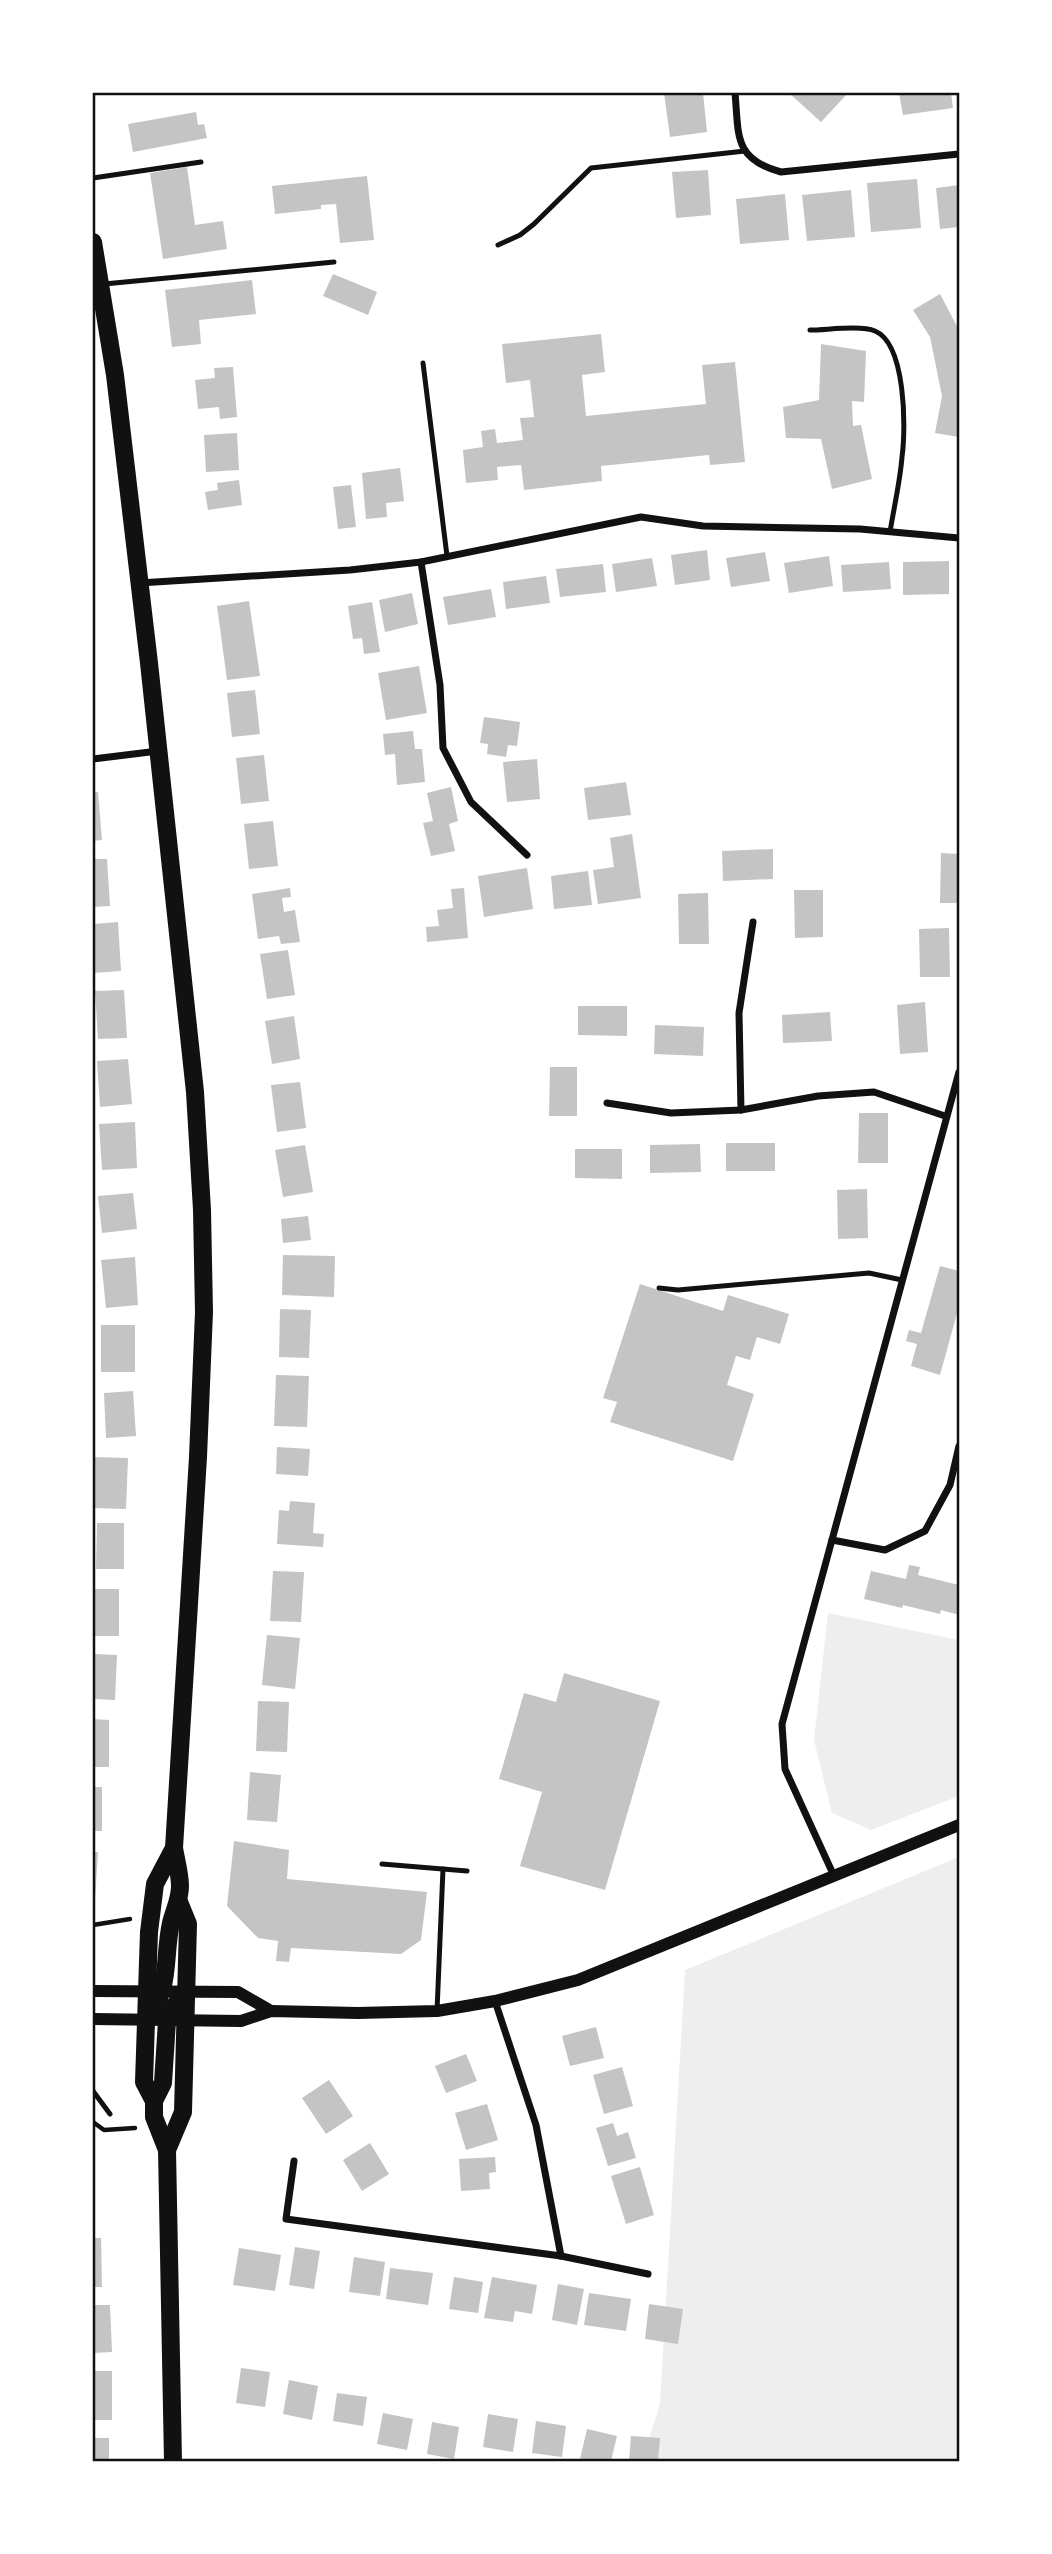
<svg xmlns="http://www.w3.org/2000/svg" width="1052" height="2554" font-family="Lora,serif">
  <rect width="100%" height="100%" fill="#fff"/>
  <!-- green -->
  <g fill="#eee">
    <path d="M828,1613l131,27v156l-88,34 -39,-17 -18,-73z"/>
    <path d="M959,1857v604h-317l18,-57 25,-434z"/>
  </g>
  <!-- building -->
  <g fill="#c4c4c4">
    <path d="M664,93h39l4,39 -37,5z"/>
    <path d="M789,93h59l-27,29z"/>
    <path d="M899,93h52l2,15 -50,7z"/>
    <path d="M196,112l2,13 6,-1 3,14 -74,14 -5,-28z"/>
    <path d="M187,167l8,58 28,-4 4,28 -64,10 -13,-86z"/>
    <path d="M708,170l3,45 -35,3 -4,-46z"/>
    <path d="M367,176l7,64 -34,3 -4,-39 -15,1v4l-46,5 -3,-28z"/>
    <path d="M917,179l4,49 -50,4 -4,-49z"/>
    <path d="M959,185v42l-19,2 -4,-41z"/>
    <path d="M851,190l4,47 -48,4 -5,-46z"/>
    <path d="M785,194l4,46 -49,4 -4,-45z"/>
    <path d="M333,274l44,18 -9,23 -45,-19z"/>
    <path d="M252,280l4,34 -57,6 2,24 -29,3 -7,-57z"/>
    <path d="M940,294l19,36v107l-24,-4 7,-37 -12,-59 -17,-27z"/>
    <path d="M601,334l4,38 -23,3 4,41 120,-12 -4,-39 33,-3 10,100 -35,3 -1,-10 -108,11 1,15 -78,9 -3,-25 -24,2 1,13 -32,3 -3,-33 20,-3 -2,-16 14,-2 2,14 26,-3 -3,-22 14,-1 -4,-37 -24,3 -4,-39z"/>
    <path d="M821,344l45,7 -2,51 -12,-1 1,25 8,-1 11,54 -40,10 -11,-50 -35,-1 -3,-31 36,-7z"/>
    <path d="M233,367l4,50 -17,2 -1,-12 -21,2 -3,-29 20,-2 -1,-10z"/>
    <path d="M237,433l2,37 -33,2 -2,-37z"/>
    <path d="M400,468l4,33 -18,2 1,14 -21,2 -4,-46z"/>
    <path d="M239,480l3,25 -34,5 -3,-18 13,-2 -1,-7z"/>
    <path d="M351,485l5,42 -18,2 -5,-42z"/>
    <path d="M707,550l3,30 -35,5 -4,-30z"/>
    <path d="M765,552l5,29 -39,6 -5,-29z"/>
    <path d="M829,556l4,30 -44,7 -5,-30z"/>
    <path d="M652,558l5,28 -41,6 -4,-28z"/>
    <path d="M949,561v33l-46,1v-33z"/>
    <path d="M889,562l2,27 -48,3 -2,-27z"/>
    <path d="M603,564l3,28 -46,5 -4,-28z"/>
    <path d="M546,576l4,27 -44,6 -3,-27z"/>
    <path d="M491,589l5,28 -48,8 -5,-28z"/>
    <path d="M412,593l6,31 -33,8 -6,-32z"/>
    <path d="M249,601l11,75 -33,4 -10,-74z"/>
    <path d="M372,602l8,50 -16,2 -2,-16 -9,1 -5,-33z"/>
    <path d="M419,666l8,47 -41,7 -8,-47z"/>
    <path d="M255,690l5,44 -28,3 -5,-44z"/>
    <path d="M484,717l36,5 -3,24 -9,-1 -2,12 -19,-3 1,-10 -8,-1z"/>
    <path d="M413,731l2,18h7l3,33 -28,3 -2,-31 -10,1 -2,-21z"/>
    <path d="M264,755l5,46 -28,3 -5,-46z"/>
    <path d="M537,759l3,40 -33,3 -4,-40z"/>
    <path d="M626,782l5,33 -43,5 -4,-32z"/>
    <path d="M451,787l7,34 -9,3 6,27 -24,5 -8,-33 10,-2 -6,-28z"/>
    <path d="M93,792h5l4,48 -9,1z"/>
    <path d="M273,821l5,45 -29,3 -5,-45z"/>
    <path d="M632,834l9,64 -43,6 -5,-34 21,-3 -4,-29z"/>
    <path d="M773,849v30l-50,2 -1,-30z"/>
    <path d="M941,853l18,1v49h-19z"/>
    <path d="M93,859h14l3,47 -17,1z"/>
    <path d="M527,868l6,41 -49,8 -6,-41z"/>
    <path d="M588,871l4,34 -38,4 -3,-33z"/>
    <path d="M290,888l1,9 -9,1 2,14 11,-2 5,32 -19,2 -2,-8 -21,3 -6,-45z"/>
    <path d="M464,888l4,50 -41,4 -1,-15 13,-1 -2,-16 16,-2 -2,-19z"/>
    <path d="M794,890h29v47l-28,1z"/>
    <path d="M708,893l1,51h-30l-1,-50z"/>
    <path d="M118,922l3,49 -28,2v-49z"/>
    <path d="M949,928l1,49h-30l-1,-48z"/>
    <path d="M288,950l7,45 -28,4 -7,-45z"/>
    <path d="M124,990l3,48 -29,1 -3,-48z"/>
    <path d="M925,1002l3,50 -28,2 -3,-49z"/>
    <path d="M578,1006h49v30l-49,-1z"/>
    <path d="M830,1012l2,29 -49,2 -1,-28z"/>
    <path d="M294,1016l6,43 -28,5 -7,-43z"/>
    <path d="M655,1025l49,2 -1,29 -49,-2z"/>
    <path d="M128,1059l4,45 -32,3 -3,-46z"/>
    <path d="M550,1067h27v49h-28z"/>
    <path d="M300,1082l6,46 -29,4 -6,-47z"/>
    <path d="M859,1113h29v50h-30z"/>
    <path d="M135,1122l2,46 -35,2 -3,-46z"/>
    <rect x="726" y="1143" width="49" height="28"/>
    <path d="M700,1144l1,28 -51,1v-28z"/>
    <path d="M305,1145l8,47 -30,5 -8,-47z"/>
    <path d="M575,1149h47v30l-47,-1z"/>
    <path d="M867,1189l1,49 -30,1 -1,-49z"/>
    <path d="M133,1193l4,36 -35,4 -4,-37z"/>
    <path d="M308,1216l3,24 -28,3 -2,-24z"/>
    <path d="M283,1255l52,1 -1,41 -52,-2z"/>
    <path d="M135,1257l3,48 -32,3 -5,-48z"/>
    <path d="M940,1266l19,5v35l-19,69 -29,-9 6,-22 -11,-3 3,-11 12,3z"/>
    <path d="M640,1284l83,27 5,-16 61,19 -9,30 -23,-7 -7,23 -14,-4 -9,29 27,9 -21,67 -123,-39 7,-20 -14,-4z"/>
    <path d="M280,1309l31,1 -2,48 -30,-1z"/>
    <rect x="101" y="1325" width="34" height="47"/>
    <path d="M276,1375l33,1 -2,51 -33,-1z"/>
    <path d="M133,1391l3,45 -30,2 -2,-45z"/>
    <path d="M277,1447l33,2 -2,27 -32,-2z"/>
    <path d="M93,1457l35,1 -2,51 -33,-1z"/>
    <path d="M290,1501l25,2 -2,30 11,1 -1,13 -46,-3 2,-34 10,1z"/>
    <path d="M97,1523h27v46h-28z"/>
    <path d="M909,1565l11,2 -2,8 41,10v30l-18,-5 -1,4 -37,-9 -1,3 -38,-9 7,-28 35,8z"/>
    <path d="M273,1571l31,1 -3,50 -31,-1z"/>
    <rect x="93" y="1589" width="26" height="47"/>
    <path d="M267,1635l33,3 -5,51 -33,-4z"/>
    <path d="M93,1654l24,1 -2,45 -22,-1z"/>
    <path d="M564,1673l96,28 -55,189 -85,-24 22,-74 -43,-13 25,-86 32,9z"/>
    <path d="M258,1701l31,1 -2,50 -31,-1z"/>
    <path d="M93,1719l16,1v47h-16z"/>
    <path d="M250,1772l31,3 -4,47 -30,-2z"/>
    <rect x="93" y="1787" width="9" height="44"/>
    <path d="M234,1841l55,9 -2,29 140,13 -6,48 -20,14 -110,-6 -2,14 -13,-1 2,-20 -20,-3 -31,-32z"/>
    <path d="M93,1852h5l-3,48h-2z"/>
    <path d="M596,2027l8,31 -34,8 -8,-30z"/>
    <path d="M466,2054l11,27 -31,12 -11,-27z"/>
    <path d="M622,2067l11,39 -29,8 -11,-39z"/>
    <path d="M329,2080l24,36 -27,18 -24,-36z"/>
    <path d="M487,2104l11,36 -32,10 -11,-37z"/>
    <path d="M613,2123l4,13 11,-4 8,26 -28,8 -12,-38z"/>
    <path d="M370,2143l19,31 -27,17 -19,-31z"/>
    <path d="M495,2157l1,15 -7,1 1,16 -29,2 -2,-32z"/>
    <path d="M640,2167l14,48 -28,9 -15,-48z"/>
    <path d="M93,2238h8l1,49h-9z"/>
    <path d="M295,2247l25,4 -6,38 -25,-4z"/>
    <path d="M239,2248l42,7 -6,36 -42,-6z"/>
    <path d="M354,2257l31,5 -5,34 -31,-4z"/>
    <path d="M390,2268l43,5 -5,32 -42,-6z"/>
    <path d="M454,2277l29,5 -5,31 -29,-4z"/>
    <path d="M492,2277l45,8 -5,29 -17,-3 -2,11 -29,-4z"/>
    <path d="M558,2284l26,5 -7,36 -25,-5z"/>
    <path d="M589,2293l42,6 -5,32 -42,-6z"/>
    <path d="M649,2304l34,5 -5,35 -33,-5z"/>
    <path d="M93,2305h17l2,47 -19,1z"/>
    <path d="M241,2368l29,4 -5,35 -29,-4z"/>
    <rect x="93" y="2371" width="19" height="49"/>
    <path d="M289,2380l29,6 -6,34 -29,-6z"/>
    <path d="M337,2393l30,4 -4,29 -30,-5z"/>
    <path d="M383,2413l30,6 -6,31 -30,-6z"/>
    <path d="M488,2414l30,5 -5,33 -30,-5z"/>
    <path d="M536,2421l30,5 -4,31 -30,-4z"/>
    <path d="M432,2422l27,5 -5,32 -27,-5z"/>
    <path d="M587,2429l30,7 -6,25 -31,-2z"/>
    <path d="M631,2436l29,2 -2,23h-29z"/>
    <rect x="93" y="2438" width="16" height="23"/>
  </g>
  <g fill="none" stroke-linecap="round" stroke-linejoin="round">
    <!-- path -->
    <g stroke="#111" stroke-width="4.5">
      <path d="M93,1925l37,-6"/>
      <path d="M93,2122l11,8 31,-2"/>
    </g>
    <!-- service -->
    <g stroke="#111" stroke-width="5">
      <path d="M93,178l108,-16"/>
      <path d="M498,245l22,-10 14,-11 57,-56 154,-17"/>
      <path d="M104,284l230,-22"/>
      <path d="M810,330c17,0 50,-5 65,1 31,13 31,97 27,126 -2,25 -8,50 -12,75"/>
      <path d="M423,363l24,193"/>
      <path d="M659,1288l19,2 191,-17 33,7"/>
      <path d="M382,1864l85,7"/>
      <path d="M437,2011l6,-142"/>
      <path d="M93,2091l17,23"/>
    </g>
    <!-- minor -->
    <g stroke="#111" stroke-width="7">
      <path d="M735,93c4,42 -2,66 46,79l178,-18"/>
      <path d="M421,562l19,123 3,63 28,54 56,53"/>
      <path d="M139,583l211,-13 71,-8 220,-45 62,9 157,3 99,9"/>
      <path d="M93,759l65,-8"/>
      <path d="M607,1103l64,10 70,-3 77,-14 56,-4 71,24"/>
      <path d="M741,1110l-2,-97 14,-91"/>
      <path d="M832,1540l53,10 40,-19 25,-46 9,-39"/>
      <path d="M834,1876l-49,-107 -3,-45 177,-652"/>
      <path d="M495,2001l41,124 25,131"/>
      <path d="M294,2161l-8,58 275,37 87,18"/>
    </g>
    <!-- tertiary -->
    <g stroke="#111" stroke-width="12">
      <path d="M93,1991l145,1 33,19"/>
      <path d="M93,2019l148,2 30,-10 87,2 79,-2 58,-10 83,-21 381,-155"/>
    </g>
    <!-- primary -->
    <g stroke="#111" stroke-width="18">
      <path d="M93,242l22,133 34,288 46,429 7,118 2,102 -6,145 -24,391c2,12 6,26 6,38 0,14 -6,24 -9,37 -8,36 1,66 -26,98"/>
      <path d="M154,2101l-10,-19 5,-150 6,-48 19,-36"/>
      <path d="M167,2150l16,-38 5,-188 -9,-22"/>
      <path d="M173,2461l-6,-311 -13,-33v-16l9,-18 4,-62 6,-13 13,-17"/>
    </g>
  </g>
  <!-- border -->
  <rect width="1052" height="2554" fill="none" stroke="#ffffff" stroke-width="189"/>
  <rect x="94" y="94" width="864" height="2366" fill="none" stroke="#111" stroke-width="2.5"/>
</svg>
